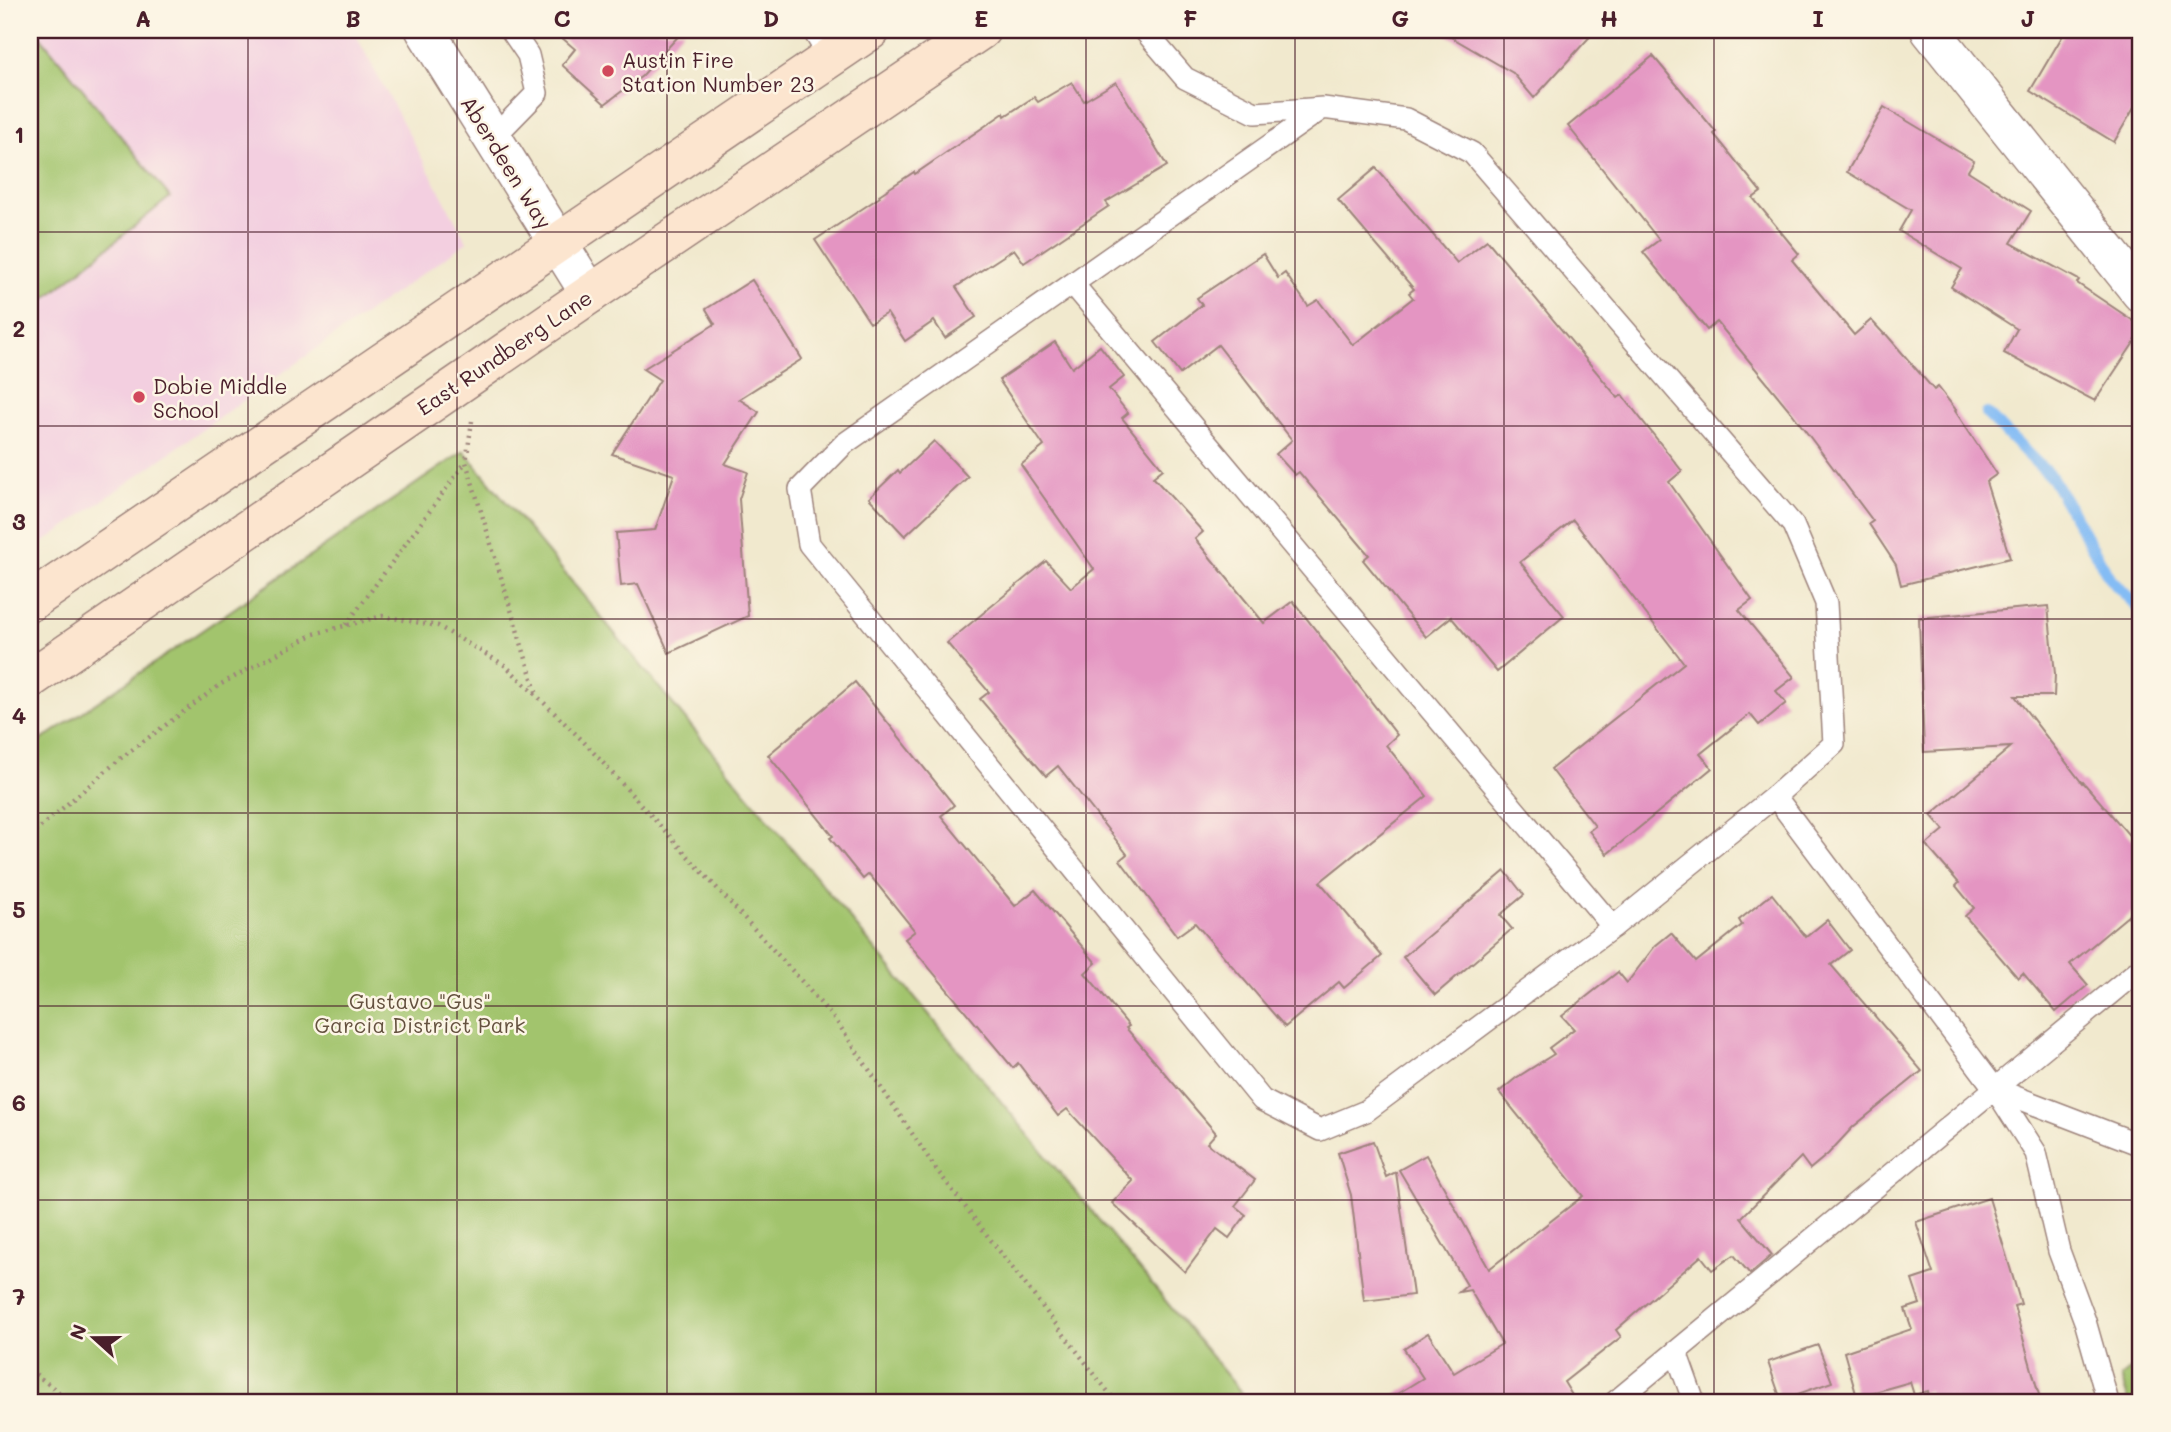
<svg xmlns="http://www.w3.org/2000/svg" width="2171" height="1432" font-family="Mali,sans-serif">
  <rect width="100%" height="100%" fill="#fcf5e5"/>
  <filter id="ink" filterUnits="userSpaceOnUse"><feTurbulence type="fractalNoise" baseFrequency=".0143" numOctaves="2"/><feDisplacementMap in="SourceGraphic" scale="14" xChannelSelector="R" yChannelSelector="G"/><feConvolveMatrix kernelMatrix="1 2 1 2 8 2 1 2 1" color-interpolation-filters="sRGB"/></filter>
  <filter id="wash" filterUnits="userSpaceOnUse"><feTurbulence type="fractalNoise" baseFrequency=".00686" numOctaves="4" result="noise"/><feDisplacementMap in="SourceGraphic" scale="28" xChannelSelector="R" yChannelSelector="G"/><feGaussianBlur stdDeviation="1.57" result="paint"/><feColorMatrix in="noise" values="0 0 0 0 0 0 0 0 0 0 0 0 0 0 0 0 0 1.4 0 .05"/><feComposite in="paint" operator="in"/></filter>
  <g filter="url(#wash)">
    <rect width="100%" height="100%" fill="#f1e9ce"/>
    <!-- built -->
    <path fill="#f3cfe0" d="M30,30h323l114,212 -437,310z"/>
    <!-- green -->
    <g fill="#a2c46d" stroke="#76724c" stroke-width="2">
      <path d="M30,30h5l135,167 -140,114z"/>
      <path d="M464,451l785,951h-1219v-654z"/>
      <path d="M2141,1361v41h-12l-8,-25z"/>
    </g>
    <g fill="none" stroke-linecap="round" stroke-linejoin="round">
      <!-- stream -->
      <path stroke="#84bcf4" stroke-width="12" d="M1987,414l65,64 59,102 30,30"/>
    </g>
    <g id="blocks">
      <!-- building -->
      <g fill="#e495c2">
        <path d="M553,30h131l-42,46 -37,28 -43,-39 13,-16z"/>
        <path d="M1439,30h157l-62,68 -21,-25z"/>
        <path d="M2066,30h75v66l-27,46 -84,-51z"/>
        <path d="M1653,56l63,76 -2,2 47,58 -8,6 46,56 -7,6 62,75 17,-15 13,14 1,-1 49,57 4,-3 18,23 -1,1 42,63 -11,8 24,76 -109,27 -5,-20 -27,-41 4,-3 -81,-108 -75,-91 -10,8 -64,-78 16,-12 -91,-114z"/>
        <path d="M1072,82l12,19 32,-19 51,84 -61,36 3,4 -85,57 -10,-14 -58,38 20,30 -31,21 -11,-17 -29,20 -18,-28 -17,10 -55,-83 65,-43 -1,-2 35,-23 1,2 89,-61 1,3 29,-19 4,5z"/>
        <path d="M1884,107l90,54 -6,10 63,40 -20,32 68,37 -2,3 64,43v6l-46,69 -91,-48 13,-24 -66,-42 11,-18 -63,-38 12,-21 -64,-38z"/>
        <path d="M1376,168l81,95 30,-23 131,158 4,-3 60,76 -13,11 83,118 -13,10 55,67 -18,14 10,12 -27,22 -9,-11 -50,40 12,14 -105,86 -18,-23 6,-5 -44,-57 133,-106 -111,-143 -53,42 44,54 -67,56 -46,-55 -25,20 -63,-77 6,-5 -70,-83 -4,3 -19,-21 16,-14 -74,-95 -38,29 -25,-32 47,-37 -5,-7 66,-44 15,24 7,-5 23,33 10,-6 35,45 60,-47 -4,-5 5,-4 -76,-89z"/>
        <path d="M752,280l50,79 -63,40 20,13 -34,52 23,8 -9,27 9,117 -79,37 -31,-69 -17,2 -5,-53 39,-3 19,-55 -62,-21 48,-74 -17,-11 72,-45 -9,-15z"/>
        <path d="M1055,342l17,26 28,-22 24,31 -15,12 19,24 -6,5 41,51 -10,8 50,55 -8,7 69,84 29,-22 104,134 -11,10 41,51 -107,86 62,74 -38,32 -5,-6 -54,45 -90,-104 -18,13 -57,-76 7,-6 -69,-88 -12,10 -66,-77 9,-7 -42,-49 99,-82 25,27 23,-19 -73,-104 23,-19 -45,-66z"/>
        <path d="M934,441l34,36 -63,59 -36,-38 29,-28 2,3z"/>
        <path d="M2048,606l7,68 -1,22h-39l67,87 1,-1 58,67v56l-71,59 18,21 -32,27 -33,-39 -5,5 -53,-62 9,-8 -18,-22 3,-3 -33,-38 18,-15 -13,-15 80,-68 -87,5 -5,-134z"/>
        <path d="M855,682l99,123 -13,11 74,90 20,-16 61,73 -11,10 44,53 -3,2 90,105 -9,10 48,37 -20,26 11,9 -17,23 -12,-9 -32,43 -73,-69 21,-22 -66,-72 -9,7 -40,-53 -5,5 -108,-129 10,-8 -46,-57 -6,5 -33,-41 3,-2 -65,-81z"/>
        <path d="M1505,871l19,24 -24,20 12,14 -77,66 -32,-38z"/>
        <path d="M1772,894l34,43 21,-17 23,30 -19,15 91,106 -69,56 -25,27 -18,15 -9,-12 -60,61 31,37 -22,19 -16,-19 -22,15 -11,-14 -85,74 5,7 -57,45 12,20h-192l39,-24 -19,-29 24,-16 26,40 48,-29 -32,-54 -11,2 8,-7 -68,-115 27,-15 63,114 94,-73 -84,-104 17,-14 38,-24 -5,-6 25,-19 -12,-13 56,-44 9,11 28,-37 16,-13 25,29 46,-37 -3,-5z"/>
        <path d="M1373,1141l13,36 10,-5 17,123 -49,6 -13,-106 -13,-42z"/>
        <path d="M1989,1198l32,106 -7,2 27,96h-111l-2,-11 -14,4 -4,-13 -53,15 -13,-45 68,-23 -7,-20 15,-5 -8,-24 21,-7 -17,-51z"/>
        <path d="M1818,1345l14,37 -51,18 -13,-38z"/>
      </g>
    </g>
  </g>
  <g filter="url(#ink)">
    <use href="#blocks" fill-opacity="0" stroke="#9e847c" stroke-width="2"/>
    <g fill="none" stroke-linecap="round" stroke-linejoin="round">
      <defs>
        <g id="service">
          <path d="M813,30l17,28"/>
          <path d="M1144,30l41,48 70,35 68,-5 83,11 66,34 321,372 33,78 8,141 -59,52 -162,131 -247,184 -46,19 -58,-30 -453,-556 -9,-55 44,-45 479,-336"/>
          <path d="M492,139l45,-46 -9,-38 -17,-25"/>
          <path d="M1073,284l540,643"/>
          <path d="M1775,796l220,293 41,64 23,98 26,70 23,81"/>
          <path d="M1995,1089l146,56"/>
          <path d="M1676,1352l18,50"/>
          <path d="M1615,1402l526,-434"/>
        </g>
        <g id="minor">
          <path d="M425,30l165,264"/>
          <path d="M1930,30l211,263"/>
        </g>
        <g id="secondary">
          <path d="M30,602l841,-572"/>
          <path d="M30,679l560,-385 391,-264"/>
        </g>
      </defs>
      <!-- service casing -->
      <use href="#service" stroke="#9e847c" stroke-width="24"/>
      <!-- minor casing -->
      <use href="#minor" stroke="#9e847c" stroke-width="41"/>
      <!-- secondary casing -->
      <use href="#secondary" stroke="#9e847c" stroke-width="41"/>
      <!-- path -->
      <g stroke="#9e847c" stroke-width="4.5" stroke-dasharray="2 5" stroke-linecap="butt">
        <path d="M472,421l-6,41 71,233"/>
        <path d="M346,625l119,-162"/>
        <path d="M30,836l91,-78 100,-74 93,-50 68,-18 56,10 68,40 31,30 46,45 214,235 40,46 99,147 180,233"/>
        <path d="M30,1370l42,32"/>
      </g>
      <!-- service -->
      <use href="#service" stroke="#fff" stroke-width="21"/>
      <!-- minor -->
      <use href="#minor" stroke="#fff" stroke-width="38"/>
      <!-- secondary -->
      <use href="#secondary" stroke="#fce5cf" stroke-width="38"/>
    </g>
  </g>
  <!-- grid -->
  <path fill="none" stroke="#4a1f2b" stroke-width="2" stroke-opacity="0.55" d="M248,30v1372M457,30v1372M667,30v1372M876,30v1372M1086,30v1372M1295,30v1372M1504,30v1372M1714,30v1372M1923,30v1372M30,232h2111M30,426h2111M30,619h2111M30,813h2111M30,1006h2111M30,1200h2111"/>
  <!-- markers -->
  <g fill="#d1495b" stroke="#fcf5e5" stroke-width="2.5">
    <circle cx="608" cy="71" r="7"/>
    <circle cx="139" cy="397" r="7"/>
  </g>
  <g text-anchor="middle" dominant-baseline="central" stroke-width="5" stroke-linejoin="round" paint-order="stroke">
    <!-- poi labels -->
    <g font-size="21" fill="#4a1f2b" stroke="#fcf5e5" text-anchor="start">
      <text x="622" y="59">Austin Fire<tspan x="622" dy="24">Station Number 23</tspan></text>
      <text x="153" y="385">Dobie Middle<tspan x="153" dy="24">School</tspan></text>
    </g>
    <!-- street labels -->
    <g font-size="21" fill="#4a1f2b" stroke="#fcf5e5">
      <text transform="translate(507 162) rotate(58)">Aberdeen Way</text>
      <text transform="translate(504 352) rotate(-34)">East Rundberg Lane</text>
    </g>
    <!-- park labels -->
    <g font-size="21" fill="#64513f" stroke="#fcf5e5">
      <text x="420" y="1000">Gustavo "Gus"<tspan x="420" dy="24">Garcia District Park</tspan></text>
    </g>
  </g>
  <!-- margin -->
  <rect width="2171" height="1432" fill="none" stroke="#fcf5e5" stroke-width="77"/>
  <!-- north arrow -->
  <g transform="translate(94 1338) rotate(291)" stroke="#fcf5e5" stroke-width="5" paint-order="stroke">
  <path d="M0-5L12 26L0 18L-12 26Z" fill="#4a1f2b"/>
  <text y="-10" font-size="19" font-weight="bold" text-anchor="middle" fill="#4a1f2b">N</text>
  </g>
  <rect x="38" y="38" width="2094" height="1356" fill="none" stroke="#4a1f2b" stroke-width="2.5"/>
  <g font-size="23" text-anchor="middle" font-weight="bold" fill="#4a1f2b">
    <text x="143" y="27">A</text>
    <text x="353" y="27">B</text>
    <text x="562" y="27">C</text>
    <text x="771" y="27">D</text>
    <text x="981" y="27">E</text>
    <text x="1190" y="27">F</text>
    <text x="1400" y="27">G</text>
    <text x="1609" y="27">H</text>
    <text x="1818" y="27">I</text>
    <text x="2028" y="27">J</text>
    <text x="19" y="143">1</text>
    <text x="19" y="337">2</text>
    <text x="19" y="530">3</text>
    <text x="19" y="724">4</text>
    <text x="19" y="918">5</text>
    <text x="19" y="1111">6</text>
    <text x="19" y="1305">7</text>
  </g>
</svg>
